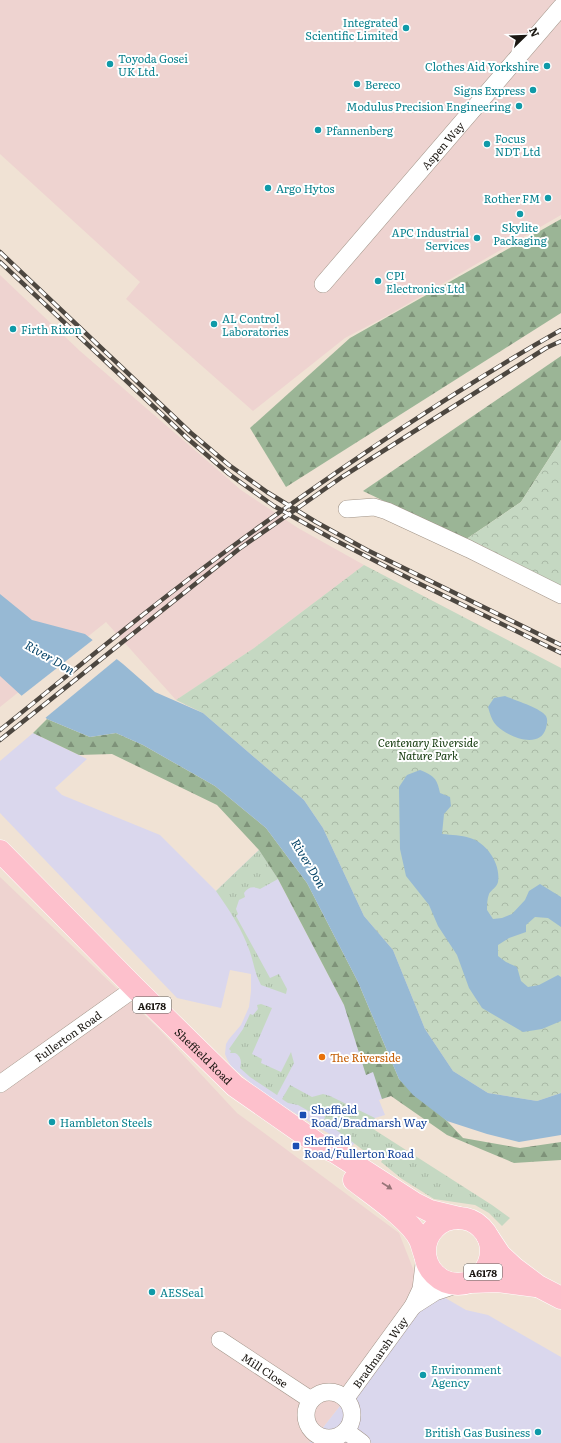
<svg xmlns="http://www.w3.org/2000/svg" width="561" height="1443" font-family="Literata,serif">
  <defs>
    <pattern id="grass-tufts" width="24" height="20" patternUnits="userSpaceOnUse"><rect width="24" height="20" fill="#c5d8c2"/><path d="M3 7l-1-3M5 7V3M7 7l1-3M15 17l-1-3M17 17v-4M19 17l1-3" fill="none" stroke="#a9b9a6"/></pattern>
    <pattern id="forest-firs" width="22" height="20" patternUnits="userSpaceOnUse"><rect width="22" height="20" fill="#9bb596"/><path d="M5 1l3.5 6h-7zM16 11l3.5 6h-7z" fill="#7e9279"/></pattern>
    <pattern id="park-crowns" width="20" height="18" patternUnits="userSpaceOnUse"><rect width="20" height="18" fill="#c5d8c2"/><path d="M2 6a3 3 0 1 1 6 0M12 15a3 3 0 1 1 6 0" fill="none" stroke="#a9b9a6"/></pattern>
  </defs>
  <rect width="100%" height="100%" fill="#f0e2d4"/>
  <!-- commercial -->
  <g fill="#dad7ed">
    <path d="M33,733l54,26 -32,29 7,7 98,40 56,56 43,-41 19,29 66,126 19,23 28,68 -12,4 6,15 -10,3 -5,9 -19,20 -76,-46 -23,-17 -21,-18 -4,-7 -2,-5 1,-10 3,-5 12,-14 8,-18 2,-16v-17l-21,-4 -9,38 -44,-10 -177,-185v-52z"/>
    <path d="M435,1292l31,18 22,5 73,42v86h-252l8,-8 29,-37z"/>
  </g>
  <!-- industrial -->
  <g fill="#eed3d0">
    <path d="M0,0h561v215l-176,102 -40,21 -92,73 -127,-112 14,-17 -140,-128z"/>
    <path d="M0,275l80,76 161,139 57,38 66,37 -110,83 -78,52 -70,-78 -106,85z"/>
    <path d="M0,877l158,151 79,85 162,120 22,56 -75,109 -29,37 -8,8h-309z"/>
  </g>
  <!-- grass -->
  <g fill="url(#grass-tufts)">
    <path d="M259,850l19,29 -18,10c-7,-3 -12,-2 -16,4l1,4 -6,3 -3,9 2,5 -2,2 34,62 9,-4 8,15 -1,5 -25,-9c-6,-11 -7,-21 -11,-33 -8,-23 -20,-41 -34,-61z"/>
    <path d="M261,1004l11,4 -20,46 10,5 -1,4 20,9 10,-20 3,11 -17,32 -27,-18 -10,-9c2,-6 1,-12 -5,-15h-5l1,-2 -2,-2 14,-20 7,-15 3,1 5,-6 -1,-4z"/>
    <path d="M290,1085l22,12 11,-3 7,2 45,22 -5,9 122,78 18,13 -8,8 -13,-13 -14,-8 -41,-6 -32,-20 -21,-17 4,-6 -4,-2 -4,6 -6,-4 -48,-36 2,-2 -2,-5 -6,-4 -3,5 -16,-9 -10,-2 -6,-4z"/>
  </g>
  <!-- forest -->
  <g fill="url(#forest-firs)">
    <path d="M561,219v94l-275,174 -36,-59 100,-90z"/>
    <path d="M561,356v84l-40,62 -56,38 -102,-49z"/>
    <path d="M47,719l43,18 26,-4 27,12 72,41 51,42 41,55 51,99 41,97 48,42 16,17 57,10 41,-6v18l-47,3 -67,-28 -56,-39 -9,3 -9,-27 -7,3 -22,-70 -66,-126 -19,-29 -42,-45 -105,-51 -33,1 -46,-22z"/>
  </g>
  <!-- park -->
  <g fill="url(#park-crowns)">
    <path d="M561,440v146l-82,-42 -14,-4 56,-38z"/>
    <path d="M364,565l197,103v425l-24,8 -49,-8 -35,-22 -28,-42 -32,-79 -29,-34 -41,-88 -19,-28 -101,-87 -27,-13 78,-52z"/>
  </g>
  <!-- water -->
  <g fill="#97b9d4">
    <path d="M0,594l32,26 53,14 38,30 32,28 48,21 101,87 19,28 41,88 29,34 32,79 28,42 35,22 49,8 24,-8v42l-42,7 -32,-8 -40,-13 -34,-26 -14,-16 -41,-97 -51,-99 -41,-55 -51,-42 -72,-41 -27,-12 -26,4 -43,-18 -47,-43z"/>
    <path d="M505,696c9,4 36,12 41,20 2,4 1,8 0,12 -6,22 -38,9 -49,-2 -5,-5 -7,-12 -9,-19l6,-9z"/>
    <path d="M420,770c14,6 17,8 20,23l10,4 1,9 -7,8 -2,20c10,1 19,1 28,4 17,5 31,26 28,44 -1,5 -7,8 -9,12 -2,5 -2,11 -2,16l6,9 9,-1 10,-4 13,-14 4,-9 11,-7 21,13v30l-13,-9 -13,-1 -9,8v7l-17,6 -11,7v11l8,6 11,5 4,14 7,6 11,-2 19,-10 3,2v44l-19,8 -19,3 -41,-24 -13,-20 -12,-33 -19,-29 -9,-21 -23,-29 -6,-27 -1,-62 8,-12z"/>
  </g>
  <!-- pier -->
  <path fill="#f0e2d4" d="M94,639l24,19 -74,61 -24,-22z"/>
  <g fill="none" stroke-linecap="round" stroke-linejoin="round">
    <defs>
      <g id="minor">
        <path id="s1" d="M323,284l238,-277"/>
        <path d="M347,509l27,-2 13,4 82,38 92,46"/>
        <path id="s2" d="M0,1084l135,-96"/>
        <path d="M425,1256l-4,33 -8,17 22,-14 24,-8"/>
        <path id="s3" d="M220,1340l91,60"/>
        <circle cx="329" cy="1415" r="23"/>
        <path id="s4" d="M346,1398l67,-92"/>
        <path d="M346,1431l16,12"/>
      </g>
      <g id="major">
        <path id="s5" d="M0,851l135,137 100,98 83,58 17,8 79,51 16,8 29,7"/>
        <path d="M354,1180c18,14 57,40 66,60 2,5 3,10 5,15"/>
        <circle cx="458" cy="1251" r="33"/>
        <path d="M488,1237l12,18 14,13 24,18 23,12"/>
        <path d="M471,1282l27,-1 38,5"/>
      </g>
    </defs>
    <!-- minor casing -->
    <use href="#minor" stroke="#a19488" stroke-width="18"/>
    <!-- major casing -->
    <use href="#major" stroke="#fff" stroke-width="23"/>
    <!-- minor -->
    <use href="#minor" stroke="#fff" stroke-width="17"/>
    <!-- major -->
    <use href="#major" stroke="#fdc0cc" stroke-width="22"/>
    <defs>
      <g id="rail">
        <path d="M0,252l191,181 38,32 38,27 49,30 51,28 194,95"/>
        <path d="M0,262l187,176 42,36 45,32 55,31 87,45 145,71"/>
        <path d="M0,730c78,-63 156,-128 237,-187 104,-76 211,-149 324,-213"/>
        <path d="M0,740l239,-191 103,-72 204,-129 15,-7"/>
      </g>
    </defs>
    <!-- rail casing -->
    <use href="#rail" stroke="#4d4740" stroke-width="4.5"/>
    <!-- rail -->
    <use href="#rail" stroke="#fff" stroke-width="3" stroke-dasharray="9" stroke-linecap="butt"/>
  </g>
  <!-- one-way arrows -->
  <defs><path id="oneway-solid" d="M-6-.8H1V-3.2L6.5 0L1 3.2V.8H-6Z"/></defs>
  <use fill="#977478" href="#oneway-solid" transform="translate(387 1186) rotate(33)"/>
  <!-- markers -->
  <g fill="#0f9aa8" stroke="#fff" stroke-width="1.5">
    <circle cx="406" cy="28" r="4"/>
    <circle cx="110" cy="64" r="4"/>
    <circle cx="547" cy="66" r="4"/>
    <circle cx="357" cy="84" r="4"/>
    <circle cx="533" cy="90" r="4"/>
    <circle cx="519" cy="106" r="4"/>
    <circle cx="318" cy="130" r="4"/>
    <circle cx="487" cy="144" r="4"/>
    <circle cx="268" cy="188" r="4"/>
    <circle cx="548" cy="198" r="4"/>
    <circle cx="520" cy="214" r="4"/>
    <circle cx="477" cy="238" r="4"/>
    <circle cx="378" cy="281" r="4"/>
    <circle cx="214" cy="324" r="4"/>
    <circle cx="13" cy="329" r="4"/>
    <circle cx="52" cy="1122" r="4"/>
    <circle cx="152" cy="1292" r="4"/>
    <circle cx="423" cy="1375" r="4"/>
    <circle cx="538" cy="1432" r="4"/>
  </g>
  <circle fill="#e8710a" stroke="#fff" stroke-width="1.5" cx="322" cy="1057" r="4"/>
  <g fill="#1a4fb4" stroke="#fff" stroke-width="1.5">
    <rect x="299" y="1111" width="8" height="8" rx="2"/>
    <rect x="292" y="1142" width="8" height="8" rx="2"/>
  </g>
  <g text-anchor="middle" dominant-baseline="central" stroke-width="4" stroke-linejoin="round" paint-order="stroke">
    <!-- shield labels -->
    <g fill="#fff" stroke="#5f5d59" stroke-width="1">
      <rect x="133" y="997" width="38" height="16" rx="3"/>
      <rect x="464" y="1264" width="38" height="16" rx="3"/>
    </g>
    <g font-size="10" font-weight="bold" fill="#1b1712">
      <text x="152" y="1005">A6178</text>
      <text x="483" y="1272">A6178</text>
    </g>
    <!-- culture labels -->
    <g font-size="11" fill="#0d838f" stroke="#fff" text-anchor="start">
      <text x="398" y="22" text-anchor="end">Integrated<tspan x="398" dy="13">Scientific Limited</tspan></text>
      <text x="118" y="58">Toyoda Gosei<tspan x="118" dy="13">UK Ltd.</tspan></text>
      <text x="539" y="66" text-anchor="end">Clothes Aid Yorkshire</text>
      <text x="365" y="84">Bereco</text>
      <text x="525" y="90" text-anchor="end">Signs Express</text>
      <text x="511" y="106" text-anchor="end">Modulus Precision Engineering</text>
      <text x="326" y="130">Pfannenberg</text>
      <text x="495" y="138">Focus<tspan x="495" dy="13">NDT Ltd</tspan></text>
      <text x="276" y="188">Argo Hytos</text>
      <text x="540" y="198" text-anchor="end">Rother FM</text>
      <text x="520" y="227" text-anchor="middle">Skylite<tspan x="520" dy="13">Packaging</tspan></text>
      <text x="469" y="232" text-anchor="end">APC Industrial<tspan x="469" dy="13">Services</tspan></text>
      <text x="386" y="275">CPI<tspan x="386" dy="13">Electronics Ltd</tspan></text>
      <text x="222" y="318">AL Control<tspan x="222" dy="13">Laboratories</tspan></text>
      <text x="21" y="329">Firth Rixon</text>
      <text x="60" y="1122">Hambleton Steels</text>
      <text x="160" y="1292">AESSeal</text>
      <text x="431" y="1369">Environment<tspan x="431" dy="13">Agency</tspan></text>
      <text x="530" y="1432" text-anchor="end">British Gas Business</text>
    </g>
    <!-- street labels -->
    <g font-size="11" fill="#1b1712" stroke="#fff">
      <text stroke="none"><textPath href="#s1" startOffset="183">Aspen Way</textPath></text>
      <text stroke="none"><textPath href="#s2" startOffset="83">Fullerton Road</textPath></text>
      <text stroke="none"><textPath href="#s5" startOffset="289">Sheffield Road</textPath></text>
      <text stroke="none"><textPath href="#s4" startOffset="57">Bradmarsh Way</textPath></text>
      <text stroke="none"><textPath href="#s3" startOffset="54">Mill Close</textPath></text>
    </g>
    <!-- park labels -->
    <g font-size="11" font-style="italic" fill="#0f3508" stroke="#fff">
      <text x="428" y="742">Centenary Riverside<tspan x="428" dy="13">Nature Park</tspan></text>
    </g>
    <!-- food labels -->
    <g font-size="11" fill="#c56008" stroke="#fff" text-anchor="start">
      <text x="330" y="1057">The Riverside</text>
    </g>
    <!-- transit labels -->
    <g font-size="11" fill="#164399" stroke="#fff" text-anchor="start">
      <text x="311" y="1109">Sheffield<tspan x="311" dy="13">Road/Bradmarsh Way</tspan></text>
      <text x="304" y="1140">Sheffield<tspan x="304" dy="13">Road/Fullerton Road</tspan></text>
    </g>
    <!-- water labels -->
    <g font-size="12" font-style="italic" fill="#044266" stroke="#fff">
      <text transform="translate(50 657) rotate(30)">River Don</text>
      <text transform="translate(309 863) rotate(59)">River Don</text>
    </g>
  </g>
  <!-- north arrow -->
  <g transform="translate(525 36) rotate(67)" stroke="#ffffff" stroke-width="3" paint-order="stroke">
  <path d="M0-3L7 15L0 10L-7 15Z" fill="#1b1712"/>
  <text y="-6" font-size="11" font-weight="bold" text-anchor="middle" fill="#1b1712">N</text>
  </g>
</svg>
